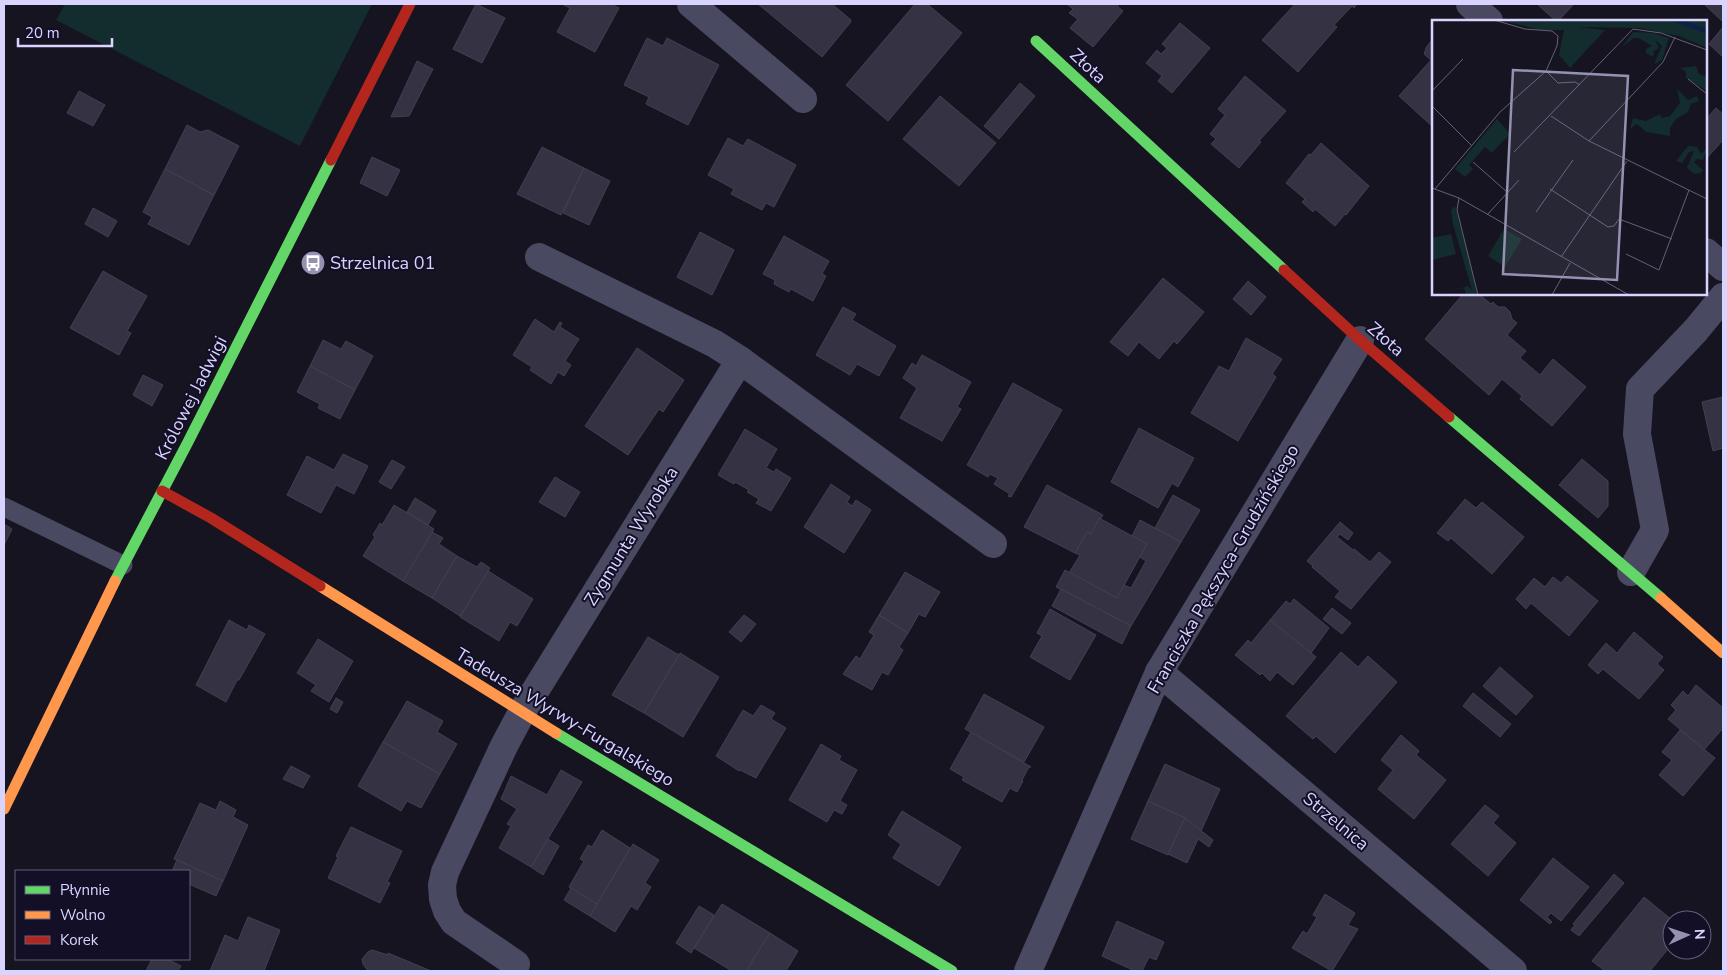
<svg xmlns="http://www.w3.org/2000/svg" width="1727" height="975" font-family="'Nunito Sans',sans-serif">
  <rect width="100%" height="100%" fill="#161421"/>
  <!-- green -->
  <path fill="#132c2d" d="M65,4h307l-72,142 -244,-126z"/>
  <!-- building -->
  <g fill="#343243" stroke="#433f54">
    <path d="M476,4l29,14 -23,45 -29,-14z"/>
    <path d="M562,4h49l8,4 -24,44 -38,-20 13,-24z"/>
    <path d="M758,4h74l19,16 -1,3 -28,34z"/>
    <path d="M915,4h12l35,29 -74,88 -42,-36z"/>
    <path d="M1067,4h52l-2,2 6,5 -30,36 -23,-19 8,-9 -9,-6 4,-4z"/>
    <path d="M1295,4h62l-3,4 -2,-2 -18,19 3,2 -39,45 -36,-32z"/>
    <path d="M1537,4h37l-16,17h-2z"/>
    <path d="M1704,4h19v18z"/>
    <path d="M1180,23l30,25 -38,45 -14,-12 4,-5 -16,-13 11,-13 4,4 6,-6 -5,-4z"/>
    <path d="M1723,27v30l-14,-13z"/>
    <path d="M647,38l16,8 4,-8 52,27 -31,60 -42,-21 3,-7 -25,-12z"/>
    <path d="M1431,41h2v86l-34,-31 32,-36 -7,-6 2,-6z"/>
    <path d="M417,61l16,8 -24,47 -18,1z"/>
    <path d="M1245,76l41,35 -27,30 2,1 -22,26 -28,-24 5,-5 -6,-5 15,-19 -7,-6z"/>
    <path d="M1020,83l15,13 -36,43 -15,-13z"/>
    <path d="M79,91l26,14 -12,21 -26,-13z"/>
    <path d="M940,96l56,47 -37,43 -56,-47z"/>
    <path d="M1716,108l7,6v26l-17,19v-40z"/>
    <path d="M187,125l13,7 8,-2 31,16 -25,49 -49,-26z"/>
    <path d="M728,138l15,8 5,-7 48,26 -22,42 -8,-4 -4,7 -31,-16 3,-5 -26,-14z"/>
    <path d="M1321,143l48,43 -23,29 -1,-1 -10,12 -20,-17 -2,3 -11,-10 3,-3 -19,-16 23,-29 2,1z"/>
    <path d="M542,147l42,21 -23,47 -44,-21z"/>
    <path d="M372,157l28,13 -13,26 -27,-13z"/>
    <path d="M584,168l26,13 -21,44 -26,-12z"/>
    <path d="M165,169l49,26 -25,50 -41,-21 4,-7 -9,-5z"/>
    <path d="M93,208l24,13 -9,16 -23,-13z"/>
    <path d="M700,232l34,18 -22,45 -35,-18z"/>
    <path d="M784,236l45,25 -7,13 4,2 -13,25 -22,-12 -2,3 -15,-8 1,-4 -12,-6z"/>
    <path d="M103,271l44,25 -20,35 4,2 -12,22 -49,-27z"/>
    <path d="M1163,278l41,34 -27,32 -3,-3 -15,18 -20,-17 -11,14 -18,-14z"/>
    <path d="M1248,281l18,16 -15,18 -18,-16z"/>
    <path d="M1463,294h16l12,10 2,-2 5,5h7l5,5 2,7 5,4 -10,12 19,16 -6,7 20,17 13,-16 33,28 -34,39 -32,-27 2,-3 -20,-17 -13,16 -64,-56z"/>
    <path d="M843,307l13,7 -4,6 44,26 -17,30 -22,-12 -7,11 -34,-20z"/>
    <path d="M535,319l19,13 6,-10 2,1 -2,4 19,12 -14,22 6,4 -7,11 -6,-4 -7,12 -21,-14 2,-3 -19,-12z"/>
    <path d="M1246,338l36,21 -10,15 4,3 -38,64 -47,-28 28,-47 10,5z"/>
    <path d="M323,340l18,9 5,-8 27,15 -18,34 -45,-24z"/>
    <path d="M637,348l47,32 -21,32 -4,-3 -31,46 -43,-29z"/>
    <path d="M922,355l49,27 -14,25 4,2 -19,32 -42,-23 17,-30 -14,-10 9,-15 4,3z"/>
    <path d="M310,366l45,24 -15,29 -22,-11 2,-4 -23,-12z"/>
    <path d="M143,375l20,10 -11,21 -19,-11z"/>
    <path d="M1013,383l49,27 -51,87 -3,-1 2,-2 -16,-10 4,-6 -8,-4 -2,3 -21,-12z"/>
    <path d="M1723,397v51l-10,3 -11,-49z"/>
    <path d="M1139,428l55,30 -16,29 -6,-4 -14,25 -47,-26z"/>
    <path d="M745,429l32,20 -11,19 8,4 2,-3 15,9 -20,33 -15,-8 3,-4 -12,-7 2,-2 -14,-8 -1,2 -16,-9z"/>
    <path d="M343,454l25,12 -14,28 -18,-9 -15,28 -34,-18 20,-39 27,14z"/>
    <path d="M1582,459l26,22v25l-10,12 -39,-33z"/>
    <path d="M392,460l13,7 -14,22 -12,-7z"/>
    <path d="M555,477l25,15 -15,25 -26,-15z"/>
    <path d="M831,484l19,13 -3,5 5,4 4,-6 15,10 -27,43 -40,-26z"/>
    <path d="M1047,485l56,30 -12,19 -4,-2 -12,21 -51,-26z"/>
    <path d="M1173,495l27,15 -19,32 -26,-14z"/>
    <path d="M415,498l21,13 -8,14 -21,-13z"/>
    <path d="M1465,499l11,9 6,-6 42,35 -32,37 -41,-36 -3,3 -11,-8z"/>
    <path d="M394,505l40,24 -31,52 -40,-25 12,-19 -2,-2 7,-12 2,2z"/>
    <path d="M1099,518l48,26 -30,54 -48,-25 11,-18 -5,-2 12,-21 4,2z"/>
    <path d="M1140,520l41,22 -50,84 -75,-39 9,-17 52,28 7,-13 7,3 15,-27 -6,-4 7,-13 -15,-8z"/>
    <path d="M1340,522l13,11 -5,7 -8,-6 -3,3 16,13 1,-1 16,13 9,-10 12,10 -40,47 -16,-12 5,-6 -28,-24 1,-1 -6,-5z"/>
    <path d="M4,524l8,5 -8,16z"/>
    <path d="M432,532l11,6 -4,6 18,12 -25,42 -29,-17z"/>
    <path d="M457,556l20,11 4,-5 9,6 -30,48 -28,-18z"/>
    <path d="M488,571l45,28 -16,27 -7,-4 -11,19 -39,-24z"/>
    <path d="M905,572l35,20 -15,25 -6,-3 -11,19 -29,-18z"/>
    <path d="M1567,576l31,25 -29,35 -38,-33 -5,6 -10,-10 18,-21 11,9 8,-10 8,6z"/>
    <path d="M1061,589l70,37 -9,18 -70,-38z"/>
    <path d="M1294,599l35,29 -18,25 -41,-33 16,-19 4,3z"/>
    <path d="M1332,608l19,15 -9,11 -19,-15z"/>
    <path d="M1050,609l46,26 -26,45 -40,-23 12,-21 -5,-3z"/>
    <path d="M744,615l12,9 -15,18 -12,-10z"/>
    <path d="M879,615l29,18 -9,14 4,3 -15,25 -6,-3 -10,18 -29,-16 13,-18 4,3 14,-24 -5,-3z"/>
    <path d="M229,620l18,10 2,-5 16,9 -26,46h-2l-11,22 -30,-17z"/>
    <path d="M1270,620l46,37 -23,28 -16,-13 -7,9 -8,-8 -2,2 -25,-20 13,-15 3,3z"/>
    <path d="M1634,632l29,25 -6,7 7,6 -25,29 -36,-30 -5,5 -10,-9 18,-22 11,10z"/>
    <path d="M648,637l31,18 -35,58 -32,-18z"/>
    <path d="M318,639l35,22 -24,41 -18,-11 5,-6 -19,-12z"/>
    <path d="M1341,652l17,15 10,-11 29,26 -62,71 -19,-17 -3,3 -27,-23z"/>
    <path d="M680,653l39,24 -36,60 -39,-24z"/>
    <path d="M1500,667l33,29 -17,19 -33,-29z"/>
    <path d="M1696,685l27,23v20l-19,22 -36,-31 8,-9 -5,-5 12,-14 5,5z"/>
    <path d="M1473,693l38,31 -11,13 -37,-31z"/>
    <path d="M984,694l60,33 -20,35 -59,-33z"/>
    <path d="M336,698l7,4 -6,11 -7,-4z"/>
    <path d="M407,701l36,20 -6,11 20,12 -17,30 -57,-32z"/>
    <path d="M761,705l14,8 -4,6 15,9 -30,50 -16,-8 -1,1 -23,-15 27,-46 10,6z"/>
    <path d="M1680,730l35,28 -32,38 -24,-21 13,-15 -10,-8z"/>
    <path d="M971,732l60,35h-2l-7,13 1,1 -6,11 -7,-4 -8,14 -40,-22 2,-3 -14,-8z"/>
    <path d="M1401,735l18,16 -3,4 30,25 -32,39 -36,-30 15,-19 -12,-10z"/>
    <path d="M383,742l57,32 -19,34 -14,-7 -6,10 -43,-25z"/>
    <path d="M821,744l20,12 -2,4 18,10 -17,31 7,4 -5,9 -8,-4 -7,12 -38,-22z"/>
    <path d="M1165,764l55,25 -19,42 -16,-13 -37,-17z"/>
    <path d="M291,766l19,10 -7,12 -20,-9z"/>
    <path d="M561,770l21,12 -51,85 -32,-19 12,-22 -4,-2 10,-15 -16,-10 10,-23 36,19z"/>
    <path d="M220,801l16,9 -3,7 15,8 -25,56 -49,-22 26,-56 16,7z"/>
    <path d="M1148,801l37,17 -17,37 -37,-16z"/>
    <path d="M1485,805l14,11 -6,7 23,20 -28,33 -37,-32z"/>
    <path d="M902,811l59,36 -22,39 -46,-28 8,-14 -13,-9z"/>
    <path d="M1185,818l28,22 -4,7 -11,-8 -11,24 -19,-9z"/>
    <path d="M351,827l51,24 -15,31 3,1 -10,20 -52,-25 10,-21 -2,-1z"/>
    <path d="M602,830l28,18 -33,56 -28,-17 15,-26 -4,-2 8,-14 4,2z"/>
    <path d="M548,839l11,7 -16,29 -12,-8z"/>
    <path d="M633,844l26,16 -14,23 6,4 -14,23 -6,-4 -16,26 -25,-16z"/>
    <path d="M1553,858l36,29 -28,34 -10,-8 -4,4 5,5 -2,2 -30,-24z"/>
    <path d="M177,860l46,21 -7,15 -27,-12v-13h-17z"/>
    <path d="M1614,874l10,9 -45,53 -8,-6 4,-5 -2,-1z"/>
    <path d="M571,888l26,16 -7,12 -26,-16z"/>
    <path d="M1325,894l30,19 -7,12 10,4 -26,42 -40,-23 11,-17 4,3 10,-17 -4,-2z"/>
    <path d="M1644,897l28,23v24l-22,27h-45l-13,-10z"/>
    <path d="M722,904l48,29 -24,38h-14l-38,-23z"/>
    <path d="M699,906l15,9 -23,38 -15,-10z"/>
    <path d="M248,917l32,13 -16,41h-54l15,-36 13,6z"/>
    <path d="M1117,921l47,21 -8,18 -7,-3 -7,14h-7l-33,-15z"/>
    <path d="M770,933l28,18 -12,20h-40z"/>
    <path d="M372,950l16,5v-2l43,18h-63l-5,-7 -1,-5 6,-7z"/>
    <path d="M152,959h15l14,7 -3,5h-32z"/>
  </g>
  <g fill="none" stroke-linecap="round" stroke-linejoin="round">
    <!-- lane -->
    <path stroke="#4a4962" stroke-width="19" d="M4,507l119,58"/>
    <!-- street -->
    <g stroke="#4a4962" stroke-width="28">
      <path d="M691,4l112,95"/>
      <path d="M1470,4l19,17"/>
      <path d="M1706,252l17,15"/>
      <path d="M539,257l176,87 25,16 253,184"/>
      <path d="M1631,572l24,-42 -18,-96 3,-45 56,-59 27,-33"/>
      <path d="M1159,672l354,299"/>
      <path d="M514,971l2,-7 -62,-42 -7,-11 -4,-12 -1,-14 3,-13 59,-126 18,-34 218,-352"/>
      <path d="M1028,971l131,-299 201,-332"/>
    </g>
    <!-- fast -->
    <g stroke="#63d668" stroke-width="11">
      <path d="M1036,41l248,229"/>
      <path d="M1449,417l212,181"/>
      <path d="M115,581l73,-139 143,-282"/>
      <path d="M556,733l396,238"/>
    </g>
    <!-- slow -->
    <g stroke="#ff974d" stroke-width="11">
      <path d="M320,586l236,147"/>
      <path d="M1661,598l62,55"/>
      <path d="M4,809l111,-228"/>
    </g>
    <!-- jam -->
    <g stroke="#b3261e" stroke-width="11">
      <path d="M331,160l79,-156"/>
      <path d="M1284,270l76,70 89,77"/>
      <path d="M162,491l49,27 109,68"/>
    </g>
  </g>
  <!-- icons -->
  <defs>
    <symbol id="bus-disc" viewBox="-11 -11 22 22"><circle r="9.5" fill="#9591b1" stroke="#130f26"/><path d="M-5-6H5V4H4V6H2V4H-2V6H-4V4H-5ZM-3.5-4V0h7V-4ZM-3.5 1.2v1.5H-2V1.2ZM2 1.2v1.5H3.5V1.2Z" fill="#fff"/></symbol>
  </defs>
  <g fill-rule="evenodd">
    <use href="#bus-disc" x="299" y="249" width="28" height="28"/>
  </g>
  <g text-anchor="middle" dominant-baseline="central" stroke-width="4" stroke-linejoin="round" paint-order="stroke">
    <!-- street labels -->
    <g font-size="18" fill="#d9d4ff" stroke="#130f26">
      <text transform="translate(1088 66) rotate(43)">Złota</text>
      <text transform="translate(1386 339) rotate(41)">Złota</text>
      <text transform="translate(191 398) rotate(-63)">Królowej Jadwigi</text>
      <text transform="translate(631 536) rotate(-58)">Zygmunta Wyrobka</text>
      <text transform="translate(1223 569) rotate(-60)">Franciszka Pększyca-Grudzińskiego</text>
      <text transform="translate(565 717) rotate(31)">Tadeusza Wyrwy-Furgalskiego</text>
      <text transform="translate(1336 821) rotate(40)">Strzelnica</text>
    </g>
    <!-- poi labels -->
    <g font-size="18" fill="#d9d4ff" stroke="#130f26" text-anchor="start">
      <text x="330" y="263">Strzelnica 01</text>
    </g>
  </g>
  <!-- overview -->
  <g transform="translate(1432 20)">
    <rect width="275" height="275" fill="#161421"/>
    <path d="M68,0h169l13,4 -1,-4h26v28l-28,-12 -40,-8 -61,-1 27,3 -35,38 -11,-13 5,-25h-23zM201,12l20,1 16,5 -7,22 -8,4 8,-18 -7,-6 4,8 -5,3 -1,6 -7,-4v-4l6,-3 -13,-8h-5l-12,9zM264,46l3,8 8,3v14l-21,-13v-6l-6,-4zM245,69l11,11 9,-4 2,5 -8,3 -3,8 -12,7 -6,9v8l-24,-4 -9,-8 -7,5 3,-11 13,3 14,-7 2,4 8,-2 10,-13zM65,99l13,15 -18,19 -7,-6 -16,18 4,4 -8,8 -10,-8zM256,126l9,1 4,7 6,-6 -4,12 -6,-1 -3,3 9,8 -2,3 -7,1 -7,-6 7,-17 -5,1 -7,11 -6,-2zM23,186l15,56 7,33h-11l-2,-7 -17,4 21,-6 4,4 -19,-66 -2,-14zM72,209l18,10 -17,28 -17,-11zM19,214l5,20 -24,6v-22z" fill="#132c2d"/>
    <path d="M237,0l17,1 21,8v5z" fill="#0d2144"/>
    <path fill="none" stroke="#64617a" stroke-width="1" d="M114,51l12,12 17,-1 5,3M256,59l19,15M0,71l31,-32M0,86l40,40M119,96l38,25 118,58M157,121l74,-79 12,-25M82,132l119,-123 28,4 46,17M41,142l34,30M0,168l27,10 170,97M3,169l65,-77 46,-41 11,-25 1,-10 -6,-5 -27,-2 -31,-9M118,169l58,38 6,-1 5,-7 53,20M27,178l-2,12 21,85M104,192l37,-52M55,195l32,-35M194,234l33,16 30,-80M129,237l66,-96M120,275l18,-32"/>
    <path fill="#9591b1" fill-opacity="0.15" stroke="#9591b1" stroke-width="2.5" d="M81,50l115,6 -11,204 -114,-6z"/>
    <rect width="275" height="275" fill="none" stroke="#d9d4ff" stroke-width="2.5"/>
  </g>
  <!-- border -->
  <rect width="1727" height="975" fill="none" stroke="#d9d4ff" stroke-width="10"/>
  <!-- legend -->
  <rect x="15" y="870" width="175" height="90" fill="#130f26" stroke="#625e7d"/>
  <rect x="25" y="886" width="25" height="8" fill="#63d668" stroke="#625e7d"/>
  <text x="60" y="895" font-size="15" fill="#d9d4ff">Płynnie</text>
  <rect x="25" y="911" width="25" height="8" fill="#ff974d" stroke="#625e7d"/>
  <text x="60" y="920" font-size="15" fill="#d9d4ff">Wolno</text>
  <rect x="25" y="936" width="25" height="8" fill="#b3261e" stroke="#625e7d"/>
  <text x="60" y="945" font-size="15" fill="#d9d4ff">Korek</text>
  <!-- north arrow -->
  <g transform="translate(1687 935) rotate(87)"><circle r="24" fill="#130f26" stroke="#625e7d"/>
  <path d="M0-4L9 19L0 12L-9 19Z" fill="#9591b1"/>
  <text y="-8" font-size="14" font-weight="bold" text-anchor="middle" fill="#d9d4ff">N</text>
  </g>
  <!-- scale -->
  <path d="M18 38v8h94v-8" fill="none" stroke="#d9d4ff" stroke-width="2.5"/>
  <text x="25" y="38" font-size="15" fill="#d9d4ff" stroke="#130f26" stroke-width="4" paint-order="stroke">20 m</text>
</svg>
